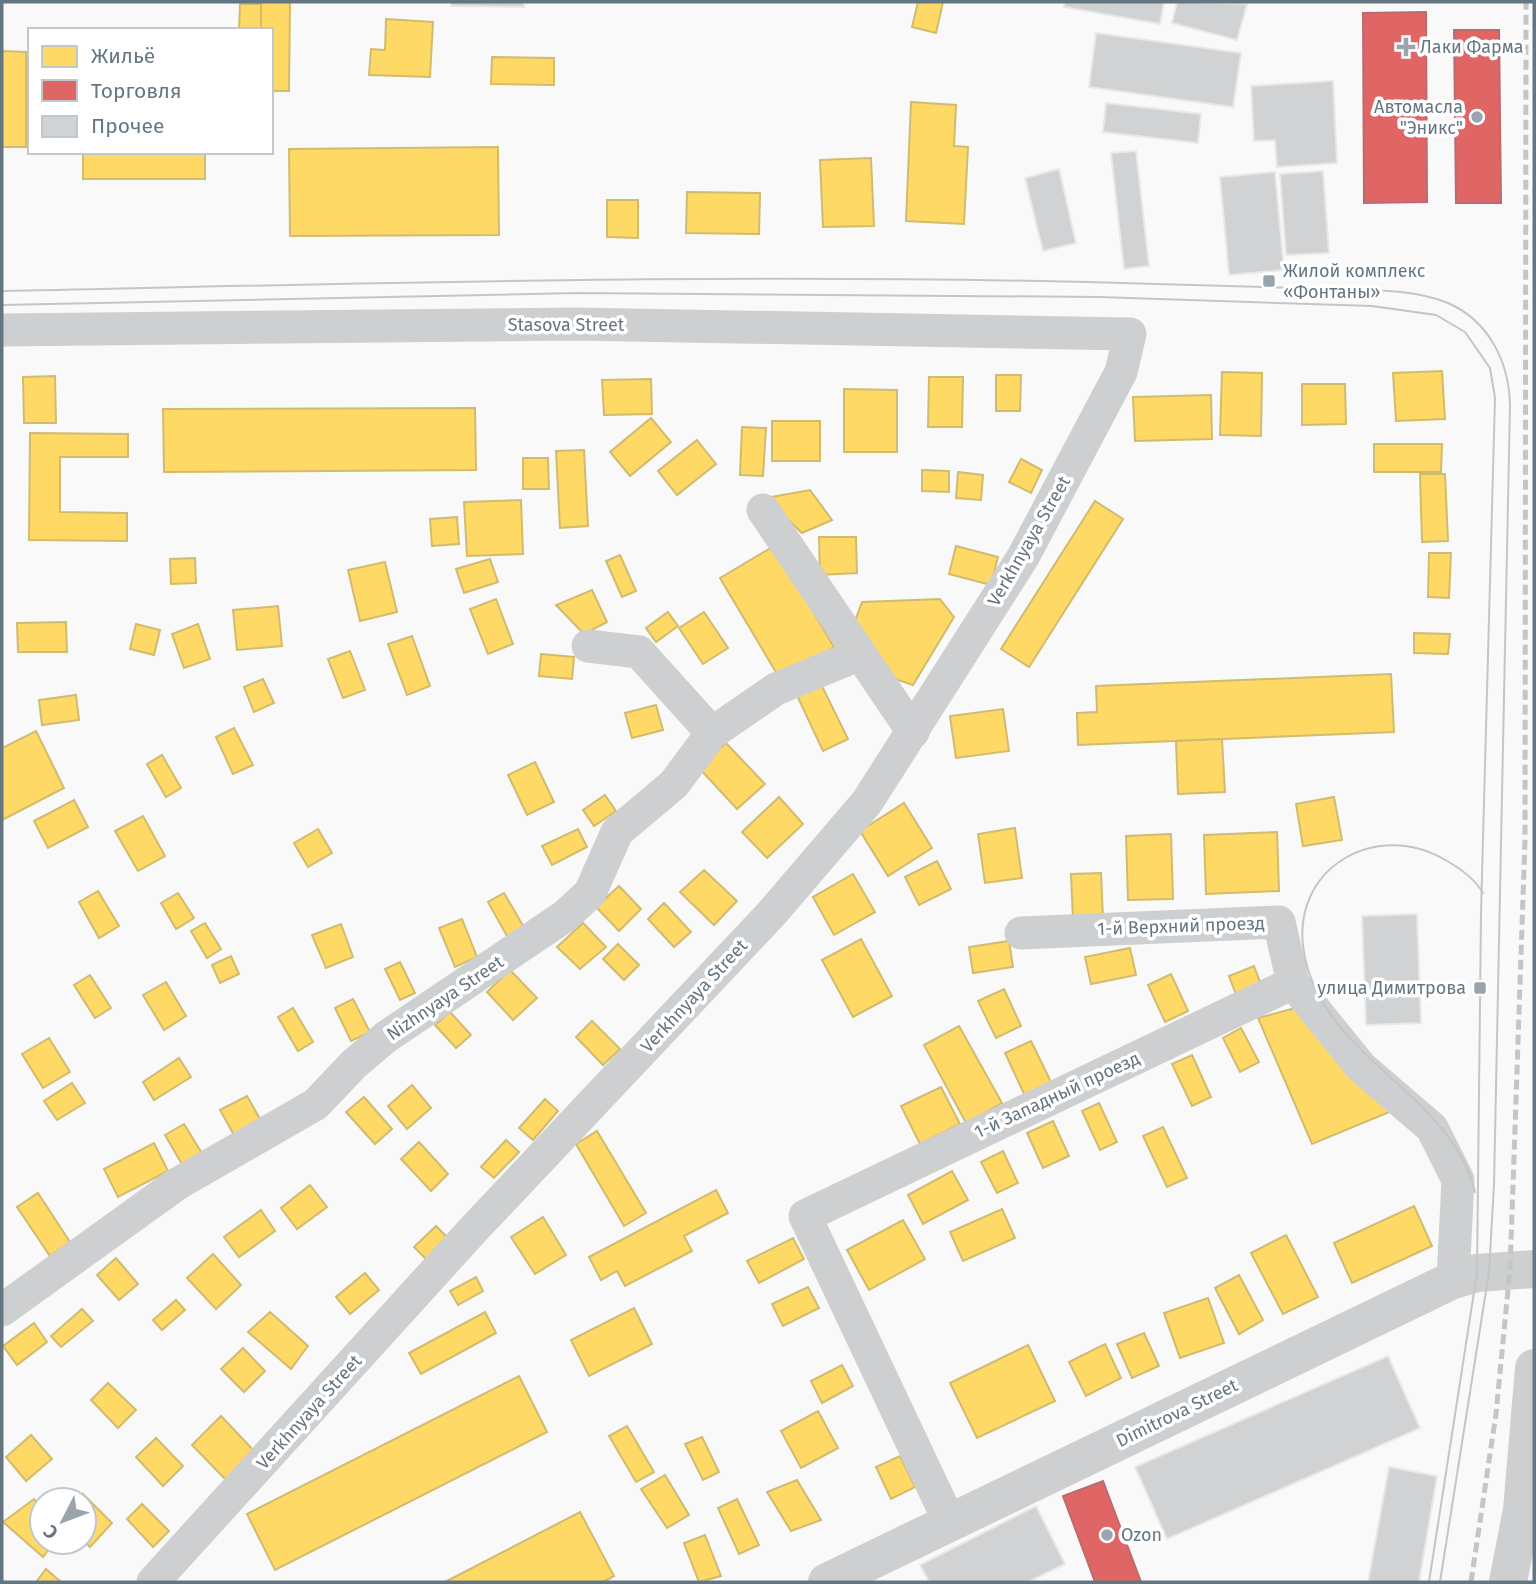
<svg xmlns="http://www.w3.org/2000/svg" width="1536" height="1584" font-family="'Fira Sans',sans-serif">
  <rect width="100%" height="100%" fill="#f9f9f9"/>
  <!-- homes -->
  <g fill="#ffd966" stroke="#d1bb6f" stroke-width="2">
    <path d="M261,2h29l-1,89h-18v-61h-10z"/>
    <path d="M918,2h25l-7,31 -24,-6z"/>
    <path d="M240,4h21v26h-22z"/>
    <path d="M386,19l47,3 -3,55 -61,-2 2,-26 14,1z"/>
    <path d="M2,51l24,1v95h-24z"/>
    <path d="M492,57l62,1v27l-63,-1z"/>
    <path d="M911,102l45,3 -2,41 14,1 -4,77 -58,-3z"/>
    <path d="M498,147l1,88 -209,1 -1,-87z"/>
    <rect x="83" y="152" width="122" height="27"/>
    <path d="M871,158l3,68 -51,1 -3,-67z"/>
    <path d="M687,192l73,1 -1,41 -73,-1z"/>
    <path d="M607,200h31v38l-31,-1z"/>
    <path d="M1442,371l3,48 -49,2 -3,-48z"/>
    <path d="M1222,372l40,1 -1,63 -41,-1z"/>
    <path d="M996,375h25l-1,36h-24z"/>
    <path d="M55,376l1,47h-32l-1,-46z"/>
    <path d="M929,377h34l-1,50h-34z"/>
    <path d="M651,379l1,35 -48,1 -2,-35z"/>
    <path d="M1302,384h43l1,40 -44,1z"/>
    <path d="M844,389l53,1v62h-53z"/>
    <path d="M1211,395l1,44 -77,2 -2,-44z"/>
    <path d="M475,408l1,62 -312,2 -1,-63z"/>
    <path d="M651,418l20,24 -41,34 -20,-24z"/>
    <rect x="772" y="421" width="48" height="40"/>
    <path d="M742,427l24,1 -3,48 -23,-1z"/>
    <path d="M30,433l98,1v23h-68v55l67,1v28l-98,-1z"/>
    <path d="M697,440l19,24 -39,31 -19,-24z"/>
    <path d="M1374,444h68l-1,28h-67z"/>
    <path d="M584,450l4,76 -28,2 -4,-77z"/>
    <path d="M523,458h25l1,31h-26z"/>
    <path d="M1021,459l21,11 -11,23 -22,-11z"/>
    <path d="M922,470l27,1v21l-27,-1z"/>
    <path d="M958,472l25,3 -2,25 -25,-2z"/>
    <path d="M1420,474h25l3,67 -26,1z"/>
    <path d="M810,490l22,30 -30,13 -36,-35z"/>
    <path d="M521,500l2,54 -56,2 -3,-54z"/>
    <path d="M1095,501l28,18 -94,148 -28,-18z"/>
    <path d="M457,517l2,27 -27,2 -2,-27z"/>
    <path d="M819,537h37l1,36 -37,2z"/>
    <path d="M774,546l60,101 -54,32 -60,-101z"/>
    <path d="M956,546l42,11 -7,28 -42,-11z"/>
    <path d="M1429,553h22l-2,45 -21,-1z"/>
    <path d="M620,555l16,36 -14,6 -16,-36z"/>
    <path d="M195,558l1,25 -25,1 -1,-25z"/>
    <path d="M490,559l8,23 -34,11 -8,-24z"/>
    <path d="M385,562l12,50 -37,9 -12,-51z"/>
    <path d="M592,590l15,32 -23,12 -28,-29z"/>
    <path d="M496,599l17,45 -25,10 -18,-45z"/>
    <path d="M940,599l14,18 -41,68 -21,-7 -38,-54 8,-22z"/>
    <path d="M278,606l4,40 -45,4 -4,-40z"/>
    <path d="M668,612l10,14 -22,16 -10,-14z"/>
    <path d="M704,612l24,36 -25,16 -24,-36z"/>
    <path d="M66,622l1,30h-49l-1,-29z"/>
    <path d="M136,624l24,6 -6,25 -24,-6z"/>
    <path d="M198,624l12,35 -26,9 -12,-34z"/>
    <path d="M1414,633l36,1 -2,20 -34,-1z"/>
    <path d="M412,636l18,50 -23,9 -19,-51z"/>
    <path d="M350,651l15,39 -22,8 -15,-39z"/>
    <path d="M541,654l33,3 -2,22 -33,-3z"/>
    <path d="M1391,674l3,58 -316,13 -1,-32 20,-1 -1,-26z"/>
    <path d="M818,678l30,61 -25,12 -29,-62z"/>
    <path d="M263,679l11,24 -20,9 -10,-25z"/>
    <path d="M76,695l3,25 -37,5 -3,-25z"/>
    <path d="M656,705l7,25 -31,8 -7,-25z"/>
    <path d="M1003,709l6,42 -53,7 -6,-42z"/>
    <path d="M234,728l19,37 -20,9 -17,-37z"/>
    <path d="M36,731l28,57 -62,32v-72z"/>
    <path d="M1222,739l3,53 -47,2 -2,-53z"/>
    <path d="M726,743l39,41 -28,25 -38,-41z"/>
    <path d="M162,755l19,33 -15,9 -19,-33z"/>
    <path d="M535,762l19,40 -27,13 -19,-40z"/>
    <path d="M605,795l11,16 -22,15 -11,-16z"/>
    <path d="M779,797l24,27 -36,34 -25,-26z"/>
    <path d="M1334,797l8,43 -39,6 -7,-42z"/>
    <path d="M74,800l14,27 -40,21 -14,-27z"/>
    <path d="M904,803l28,45 -44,28 -28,-45z"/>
    <path d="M143,816l22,40 -27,15 -23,-40z"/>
    <path d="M1015,828l7,50 -37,5 -7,-49z"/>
    <path d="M318,829l14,24 -24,14 -14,-24z"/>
    <path d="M578,829l9,18 -35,18 -10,-19z"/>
    <path d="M1277,832l2,59 -73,3 -2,-59z"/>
    <path d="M1171,834l2,65 -45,1 -2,-64z"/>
    <path d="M937,861l14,28 -32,16 -14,-28z"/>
    <path d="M704,870l33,31 -23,24 -34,-33z"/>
    <path d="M1101,873l2,46 -30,1 -2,-46z"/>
    <path d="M853,874l22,38 -41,23 -21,-38z"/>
    <path d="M619,886l22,23 -22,22 -23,-24z"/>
    <path d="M98,891l21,35 -20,12 -20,-36z"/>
    <path d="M178,893l16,25 -18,11 -15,-26z"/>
    <path d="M504,893l21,36 -17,9 -20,-36z"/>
    <path d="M664,903l27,29 -17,15 -26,-28z"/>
    <path d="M462,919l15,38 -22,10 -16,-39z"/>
    <path d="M205,923l16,26 -14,9 -16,-27z"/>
    <path d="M583,923l23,24 -26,22 -23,-22z"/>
    <path d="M341,924l12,33 -27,11 -14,-33z"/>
    <path d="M861,939l31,57 -39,21 -31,-57z"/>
    <path d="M1009,941l4,26 -40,6 -4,-26z"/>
    <path d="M618,944l21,21 -15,15 -21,-21z"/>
    <path d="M1130,948l6,27 -45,9 -6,-27z"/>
    <path d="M231,956l8,18 -19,9 -8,-18z"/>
    <path d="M400,962l15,31 -15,7 -15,-31z"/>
    <path d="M1254,966l8,21 -25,10 -8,-21z"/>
    <path d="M510,970l27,28 -24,22 -26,-28z"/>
    <path d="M1171,974l17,37 -23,11 -17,-37z"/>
    <path d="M90,975l21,33 -16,10 -21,-33z"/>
    <path d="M166,982l20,34 -22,14 -21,-35z"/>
    <path d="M1004,989l17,37 -25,12 -18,-37z"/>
    <path d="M353,999l17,33 -19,9 -16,-33z"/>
    <path d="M293,1008l20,34 -15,9 -20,-34z"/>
    <path d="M1295,1008l97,103 -80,33 -54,-126z"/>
    <path d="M450,1012l21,23 -15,13 -21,-23z"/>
    <path d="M592,1021l28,28 -17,16 -27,-28z"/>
    <path d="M959,1026l43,77 -36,20 -42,-78z"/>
    <path d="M1241,1028l18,34 -19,10 -17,-34z"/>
    <path d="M49,1038l21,34 -27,16 -21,-34z"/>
    <path d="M1031,1041l21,43 -27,12 -20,-43z"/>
    <path d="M1192,1055l19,42 -19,9 -20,-42z"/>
    <path d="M179,1058l12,19 -37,23 -11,-18z"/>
    <path d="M72,1083l13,20 -28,17 -13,-19z"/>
    <path d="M412,1085l19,23 -24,21 -19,-23z"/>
    <path d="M941,1087l19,37 -40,20 -19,-38z"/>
    <path d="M247,1096l13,23 -26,16 -14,-25z"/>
    <path d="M364,1097l28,32 -17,15 -29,-32z"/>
    <path d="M545,1099l13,12 -25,29 -14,-12z"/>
    <path d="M1099,1103l18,39 -17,8 -18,-39z"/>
    <path d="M1053,1121l16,35 -26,12 -16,-35z"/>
    <path d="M184,1124l19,31 -20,11 -18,-31z"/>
    <path d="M1163,1127l24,51 -20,9 -24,-51z"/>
    <path d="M597,1131l49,82 -22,13 -48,-82z"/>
    <path d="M506,1140l13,12 -25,26 -13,-11z"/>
    <path d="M419,1142l29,32 -17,17 -30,-32z"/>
    <path d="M154,1143l14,28 -50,26 -14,-28z"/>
    <path d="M1003,1151l15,32 -21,10 -16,-31z"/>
    <path d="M952,1171l16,29 -45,24 -15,-29z"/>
    <path d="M310,1185l17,22 -30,22 -16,-21z"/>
    <path d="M716,1190l12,23 -44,23 8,15 -67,35 -8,-15 -16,9 -12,-23z"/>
    <path d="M38,1193l32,49 -20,14 -33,-49z"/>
    <path d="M1414,1206l18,40 -80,37 -18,-40z"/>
    <path d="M1002,1209l13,29 -52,23 -13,-29z"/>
    <path d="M261,1210l14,21 -36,26 -15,-20z"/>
    <path d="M543,1217l23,38 -31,19 -24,-37z"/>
    <path d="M903,1220l22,39 -56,31 -22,-40z"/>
    <path d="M436,1226l14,14 -22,21 -14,-14z"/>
    <path d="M1286,1235l32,62 -35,17 -32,-61z"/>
    <path d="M793,1238l11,21 -45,24 -12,-22z"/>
    <path d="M213,1254l28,31 -25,24 -29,-31z"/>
    <path d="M116,1258l22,26 -19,16 -22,-25z"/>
    <path d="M365,1273l14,17 -29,24 -14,-17z"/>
    <path d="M1239,1275l24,45 -24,14 -24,-46z"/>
    <path d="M476,1277l7,14 -25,14 -8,-14z"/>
    <path d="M808,1287l11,21 -36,18 -11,-22z"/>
    <path d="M1208,1298l16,45 -44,15 -16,-45z"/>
    <path d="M176,1300l9,10 -23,20 -9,-10z"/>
    <path d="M634,1308l18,36 -63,32 -18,-36z"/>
    <path d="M82,1309l11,12 -32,26 -10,-11z"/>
    <path d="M270,1312l38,34 -17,23 -43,-37z"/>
    <path d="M485,1312l11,21 -75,41 -12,-21z"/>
    <path d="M34,1323l13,19 -30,23 -14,-19z"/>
    <path d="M1144,1333l15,33 -27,12 -15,-34z"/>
    <path d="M1105,1344l16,34 -35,18 -17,-34z"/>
    <path d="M1028,1345l27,56 -78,37 -27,-55z"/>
    <path d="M243,1348l22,23 -21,21 -23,-23z"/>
    <path d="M842,1365l11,21 -31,17 -11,-22z"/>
    <path d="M519,1376l28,56 -272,138 -28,-56z"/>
    <path d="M108,1383l28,27 -18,18 -27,-28z"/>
    <path d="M818,1411l20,37 -37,20 -20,-37z"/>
    <path d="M221,1416l36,38 -29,28 -36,-37z"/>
    <path d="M627,1426l27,46 -18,10 -27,-46z"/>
    <path d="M31,1435l21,24 -26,22 -20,-24z"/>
    <path d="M702,1437l17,35 -16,8 -18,-36z"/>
    <path d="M156,1438l27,28 -20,20 -27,-29z"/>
    <path d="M900,1456l15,31 -24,12 -15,-32z"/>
    <path d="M665,1475l24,40 -22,13 -26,-39z"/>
    <path d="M797,1480l24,40 -30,11 -24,-39z"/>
    <path d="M83,1494l29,29 -22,24 -6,-6v-41h-7z"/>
    <path d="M34,1499l8,9v34h12l-11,15 -40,-35z"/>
    <path d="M737,1499l22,46 -20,9 -21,-46z"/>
    <path d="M142,1504l27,27 -16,16 -26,-28z"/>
    <path d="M580,1512l34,64 -11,6h-158z"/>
    <path d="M705,1535l16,41 -22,6 -15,-39z"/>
    <path d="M46,1569l15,13h-25z"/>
  </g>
  <!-- shops -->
  <g fill="#e06666" stroke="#bb6b6f" stroke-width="2">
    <path d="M1426,12l1,190 -63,1 -1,-190z"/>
    <path d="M1454,30h45l2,173h-45z"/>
    <path d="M1103,1481l38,101h-46l-32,-86z"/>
  </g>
  <!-- building -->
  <g fill="#d0d2d3" stroke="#e8e8e8" stroke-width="2">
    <path d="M451,2h73v5l-73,-1z"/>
    <path d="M1065,2h99l-4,22 -96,-17z"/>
    <path d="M1177,2l70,2 -10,36 -65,-17z"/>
    <path d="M1096,33l145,20 -8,54 -144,-20z"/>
    <path d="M1333,81l4,82 -60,4 -2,-27 -21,1 -3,-55z"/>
    <path d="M1106,103l95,11 -3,29 -95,-11z"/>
    <path d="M1136,151l13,115 -25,3 -13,-116z"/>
    <path d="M1059,169l17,74 -33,8 -18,-73z"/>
    <path d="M1323,171l6,82 -43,2 -6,-81z"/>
    <path d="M1275,172l9,98 -55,5 -9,-98z"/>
    <path d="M1417,914l4,109 -55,2 -4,-109z"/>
    <path d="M1388,1356l32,72 -253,111 -32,-72z"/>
    <path d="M1389,1467l48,9 -18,106h-51z"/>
    <path d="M1036,1506l29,58 -37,18h-99l-9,-17z"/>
  </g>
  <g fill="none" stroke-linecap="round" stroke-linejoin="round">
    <!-- minor -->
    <g stroke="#cecfd0" stroke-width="33">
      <path d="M2,330l574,-6 554,10 -9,38 -98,185 -156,245 -95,111 -300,318 -319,351"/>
      <path d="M763,510l150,222"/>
      <path d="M588,646l51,6 73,81"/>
      <path d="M1021,933l258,-11 14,61"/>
      <path d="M2,1310l175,-126 139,-80 38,-40 32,-27 179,-121 25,-23 27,-61 57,-48 38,-51 64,-44 84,-35"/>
      <path d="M950,1523l-145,-307 488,-233 68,84 71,61 26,52 -5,100"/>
    </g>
    <!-- tertiary -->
    <g stroke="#cecfd0" stroke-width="38">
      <path d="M827,1582l626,-302 24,-7 57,-4"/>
      <path d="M1508,1582l14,-72 12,-142"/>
    </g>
    <!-- tram -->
    <g stroke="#c3c5c6" stroke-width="2">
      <path d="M2,291c384,-8 770,-19 1155,-7 58,2 116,3 173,5 39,2 81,-1 118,14 41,18 61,59 62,102l-16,780 -5,87 -49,310"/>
      <path d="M2,305l575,-12 522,4 273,9 64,9 29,17 25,36 5,30 -14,515 -4,360 -48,309"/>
      <path d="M1475,1192c-24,-100 -152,-133 -171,-239 -15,-85 73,-135 143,-92 14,8 28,18 36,32"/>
    </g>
    <!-- rail -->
    <path stroke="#c3c5c6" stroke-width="5" stroke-dasharray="10 5" stroke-linecap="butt" d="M1471,1582l25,-168 14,-145 3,-83 12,-346 1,-838"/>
  </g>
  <!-- markers -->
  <g fill="#99a4ac" stroke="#fff" stroke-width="2.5">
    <path d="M1402.5 36.5h7v7h7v7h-7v7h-7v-7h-7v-7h7z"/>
    <circle cx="1477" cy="117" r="7"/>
    <rect x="1262" y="274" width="14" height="14" rx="3.5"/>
    <rect x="1473" y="981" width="14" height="14" rx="3.5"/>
    <circle cx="1107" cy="1535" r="7"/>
  </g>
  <g text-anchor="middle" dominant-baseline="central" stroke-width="7" stroke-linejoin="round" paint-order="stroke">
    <!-- poi labels -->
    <g font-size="18" fill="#657683" stroke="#fff" text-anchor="start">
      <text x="1420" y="47">Лаки Фарма</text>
      <text x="1463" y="107" text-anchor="end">Автомасла<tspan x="1463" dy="21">"Эникс"</tspan></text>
      <text x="1283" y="271">Жилой комплекс<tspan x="1283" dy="21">«Фонтаны»</tspan></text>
      <text x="1466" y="988" text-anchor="end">улица Димитрова</text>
      <text x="1121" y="1535">Ozon</text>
    </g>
    <!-- street labels -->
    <g font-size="18" fill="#657683" stroke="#fff">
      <text x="566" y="325">Stasova Street</text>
      <text transform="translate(1029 541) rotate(-60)">Verkhnyaya Street</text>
      <text transform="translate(1181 926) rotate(-2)">1-й Верхний проезд</text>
      <text transform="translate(694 996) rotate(-47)">Verkhnyaya Street</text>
      <text transform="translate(445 998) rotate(-34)">Nizhnyaya Street</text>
      <text transform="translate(1057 1095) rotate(-25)">1-й Западный проезд</text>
      <text transform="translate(309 1412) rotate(-48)">Verkhnyaya Street</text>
      <text transform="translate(1177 1413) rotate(-26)">Dimitrova Street</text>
    </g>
  </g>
  <!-- border -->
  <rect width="1536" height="1584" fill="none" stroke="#657683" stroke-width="7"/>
  <!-- legend -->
  <rect x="28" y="28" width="245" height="126" fill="#ffffff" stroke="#c1c8cd" stroke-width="2"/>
  <rect x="42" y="46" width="35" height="21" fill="#ffd966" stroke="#c1c8cd" stroke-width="2"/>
  <text x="91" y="63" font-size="21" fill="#657683">Жильё</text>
  <rect x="42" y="80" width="35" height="21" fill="#e06666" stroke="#c1c8cd" stroke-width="2"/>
  <text x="91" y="98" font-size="21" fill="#657683">Торговля</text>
  <rect x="42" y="116" width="35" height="21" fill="#d0d2d3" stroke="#c1c8cd" stroke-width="2"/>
  <text x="91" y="133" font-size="21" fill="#657683">Прочее</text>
  <!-- north arrow -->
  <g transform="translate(63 1521) rotate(228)"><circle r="33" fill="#ffffff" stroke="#c1c8cd" stroke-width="2"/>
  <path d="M0-5L12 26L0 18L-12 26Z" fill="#99a4ac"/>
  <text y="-10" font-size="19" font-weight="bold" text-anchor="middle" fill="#657683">С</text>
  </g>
</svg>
